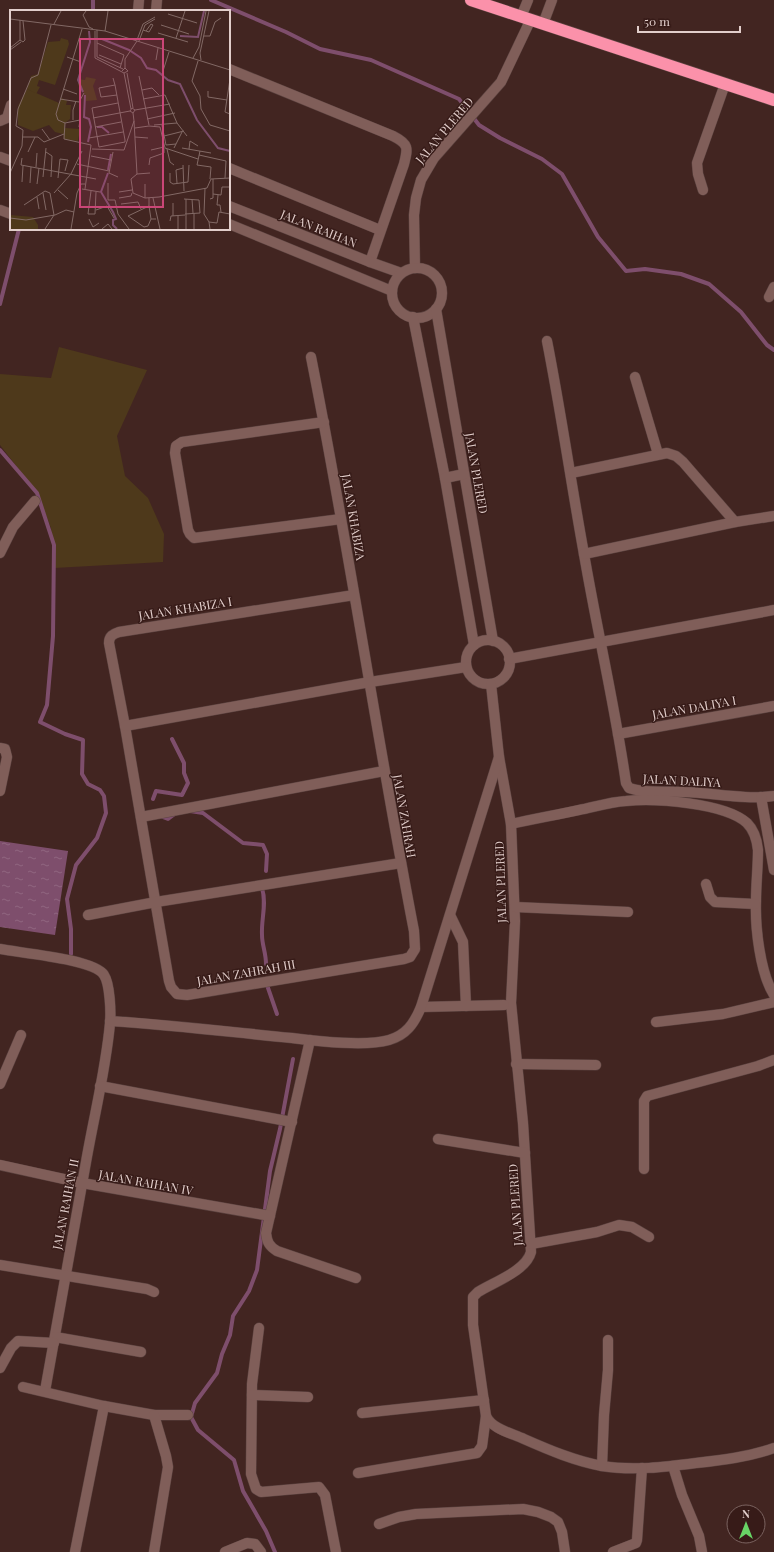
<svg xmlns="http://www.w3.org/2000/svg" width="774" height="1552" font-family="'Playfair Display',serif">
  <defs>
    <pattern id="water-ripples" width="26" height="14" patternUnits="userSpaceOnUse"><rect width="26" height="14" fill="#7e4e6c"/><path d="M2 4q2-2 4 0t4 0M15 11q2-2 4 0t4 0" fill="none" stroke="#906680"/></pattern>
  </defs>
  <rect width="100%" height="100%" fill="#422521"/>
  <!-- grass -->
  <path fill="#4e391b" d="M59,347l88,23 -30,66 8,40 23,22 16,36 -1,28 -109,6 -3,-40 -13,-34 -38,-49v-71l51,4z"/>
  <!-- water -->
  <path fill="url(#water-ripples)" d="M0,841l68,10 -13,84 -55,-8z"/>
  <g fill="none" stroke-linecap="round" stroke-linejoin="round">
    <!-- stream -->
    <g stroke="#7e4e6c" stroke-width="4">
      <path d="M93,0v11"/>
      <path d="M211,0l75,32 34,17 51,11 88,39 20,26 21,13 42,21 20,15 36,63 28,34 19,-2 36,5 28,10 32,28 26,33 7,5"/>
      <path d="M0,304l19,-75"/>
      <path d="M0,450l37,43 17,52 -1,91 -6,69 -7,17 25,12 18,6 -1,34 6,10 12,6 4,6 2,17 -9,25 -21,27 -9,34 4,30v25"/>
      <path d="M153,799l3,-8 26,4 6,-12 -4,-10v-10l-12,-24"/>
      <path d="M190,811l13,2 40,30 20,2 4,9 -1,17"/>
      <path d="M160,816l8,3 8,-6"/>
      <path d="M262,888c5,16 -1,31 0,47 0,10 4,18 4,29"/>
      <path d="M267,985l10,29"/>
      <path d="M275,1552l-9,-21 -23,-40 -9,-31 -36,-30 -7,-13 4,-14 22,-30 5,-19 8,-19 3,-19 16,-25 8,-21 13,-99 10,-42 13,-70"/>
    </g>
    <defs>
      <g id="street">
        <path d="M138,11l1,-11"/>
        <path d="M156,11l1,-11"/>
        <path d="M521,17l7,-17"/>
        <path d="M543,24l9,-24"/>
        <path d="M229,69l164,67c16,8 15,12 11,28l-34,98"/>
        <path d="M0,121l7,-3 4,-13"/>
        <path d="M0,157l11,4"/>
        <path d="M229,168l151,62"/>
        <path d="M703,190l-5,-16 -1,-11 28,-79"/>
        <path d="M229,206l141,56 31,11"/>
        <path d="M0,210l11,4"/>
        <path d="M229,224l163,67"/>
        <path d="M415,268l-1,-53 2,-17 5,-18 13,-22 67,-76 29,-61"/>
        <circle cx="417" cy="293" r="25"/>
        <path d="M769,297l5,-10"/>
        <path d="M436,309l57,332"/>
        <path d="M413,317l32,161 29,167"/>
        <path d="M547,341c14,71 24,142 37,213 13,76 31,152 42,229l3,5c17,6 37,3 55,4 30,1 61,8 90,4"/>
        <path d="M311,357c38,191 66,383 103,574l1,18 -5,8 -6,2 -217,36 -10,-1 -6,-7 -2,-6 -44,-255 -16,-83c0,-7 4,-9 10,-11l235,-37"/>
        <path d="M635,377l23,77"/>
        <path d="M324,422l-142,20 -6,4 -1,7 13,77 2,4 4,4 147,-19"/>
        <path d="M571,473l96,-20 9,3 7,6 52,60"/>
        <path d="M445,478l19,-4"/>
        <path d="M0,553l13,-26 22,-26"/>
        <path d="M584,554l151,-32 39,-6"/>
        <circle cx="488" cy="662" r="22"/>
        <path d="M509,659l265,-49"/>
        <path d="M125,726l245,-44 96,-15"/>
        <path d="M618,734l156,-28"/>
        <path d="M0,748l5,1 2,8 -7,34"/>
        <path d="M499,757l12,67 4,97 -4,82 12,120 8,129c-5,19 -37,30 -53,40l-5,5v28l13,91c6,13 25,17 38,23 25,11 51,22 78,27 31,5 63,1 94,-3 27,-3 52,-6 78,-15"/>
        <path d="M761,797l13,73"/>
        <path d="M141,817l243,-46"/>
        <path d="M511,824c22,-5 45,-9 68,-14 15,-3 31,-8 47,-9 29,-3 99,2 121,22 7,7 10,17 11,27 0,17 -2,34 -2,51 -1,26 4,72 18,94"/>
        <path d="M706,884l4,13 5,5 40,2"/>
        <path d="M515,907l113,5"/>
        <path d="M88,915l68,-13 245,-39"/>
        <path d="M450,915l13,27 3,64"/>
        <path d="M0,949c20,4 94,10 104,26 6,9 7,37 6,48 -4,46 -16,93 -24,139 -14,77 -28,153 -41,229"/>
        <path d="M421,1007l83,-2"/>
        <path d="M110,1021c61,4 121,11 182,17 25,3 73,9 97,2 17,-5 25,-16 32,-33l78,-250 -8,-73"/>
        <path d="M656,1022l67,-8 51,-12"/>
        <path d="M310,1040l-44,193c1,9 3,13 11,18l79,27"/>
        <path d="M516,1064l80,1"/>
        <path d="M0,1084l21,-49"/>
        <path d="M100,1086l192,36"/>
        <path d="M438,1139l87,14"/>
        <path d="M0,1165l82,18 188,33"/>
        <path d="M644,1169v-68l3,-5 111,-30 16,-6"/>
        <path d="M531,1244l66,-12 22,-7 13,2 17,10"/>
        <path d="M0,1265l147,24 7,3"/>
        <path d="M259,1328l-7,56 -1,90 5,15 5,3 58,-5 6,8 11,57"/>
        <path d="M55,1337l86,15"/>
        <path d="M0,1368l11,-20 7,-7 36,2"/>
        <path d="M23,1387l81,19 50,9h34"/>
        <path d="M252,1395l56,2"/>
        <path d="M362,1413l122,-13"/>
        <path d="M602,1466l2,-51 4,-45v-30"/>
        <path d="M673,1466l9,29 17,41 3,16"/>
        <path d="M358,1473l119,-20 5,-7 4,-30"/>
        <path d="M379,1524l20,-7 17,-3 107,-5 15,3 13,5 7,5 4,10 3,20"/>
        <path d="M75,1552l29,-146"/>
        <path d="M154,1552l14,-85 -2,-11 -12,-41"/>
        <path d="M225,1552l22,-9 8,1 6,8"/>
        <path d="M613,1552l23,-9 1,-3 5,-72"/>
      </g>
      <path id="highway" d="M471,0l303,100"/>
    </defs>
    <!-- street casing -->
    <use href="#street" stroke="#5b4340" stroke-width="11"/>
    <!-- highway casing -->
    <use href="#highway" stroke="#5b4340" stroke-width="13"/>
    <!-- street -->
    <use href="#street" stroke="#805e59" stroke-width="10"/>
    <!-- highway -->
    <use href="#highway" stroke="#fb91aa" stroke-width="12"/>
  </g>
  <g text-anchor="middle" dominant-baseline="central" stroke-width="3" stroke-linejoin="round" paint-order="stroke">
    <!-- street labels -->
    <g font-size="12" fill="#e2cecb" stroke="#371b18">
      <text transform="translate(444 130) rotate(-50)">JALAN PLERED</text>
      <text transform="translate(319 228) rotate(22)">JALAN RAIHAN</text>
      <text transform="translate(477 473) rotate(80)">JALAN PLERED</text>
      <text transform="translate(354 517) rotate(80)">JALAN KHABIZA</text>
      <text transform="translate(185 608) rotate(-9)">JALAN KHABIZA I</text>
      <text transform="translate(694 707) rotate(-10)">JALAN DALIYA I</text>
      <text transform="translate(682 780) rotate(3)">JALAN DALIYA</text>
      <text transform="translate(405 816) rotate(80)">JALAN ZAHRAH</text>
      <text transform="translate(500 882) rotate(-92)">JALAN PLERED</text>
      <text transform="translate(246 972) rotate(-10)">JALAN ZAHRAH III</text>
      <text transform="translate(146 1182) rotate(10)">JALAN RAIHAN IV</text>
      <text transform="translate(65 1204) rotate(-79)">JALAN RAIHAN II</text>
      <text transform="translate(515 1205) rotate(-94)">JALAN PLERED</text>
    </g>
  </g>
  <!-- overview -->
  <g transform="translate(10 10)">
    <rect width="220" height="220" fill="#422521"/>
    <path d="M51,28l7,2 1,4 -14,41 -16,-5 -2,6 3,1 -4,7 -9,-5 4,-13 7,-2 10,-32 12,-1zM76,67l10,2 -3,7 4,14 -11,1 -2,-8 -6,-8v-6l7,1z" fill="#4e391b"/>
    <path d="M17,79l32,14 3,-5 5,3 -1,4h5l-1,14 -5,4v5l15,1 -2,12 -14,-2 -1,-5 -8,-2 -6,-7 -16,6 -15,-6v-19z" fill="#4e391b"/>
    <path d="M0,205l23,2 5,8v4h-28z" fill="#4e391b"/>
    <path fill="none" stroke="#7e4e6c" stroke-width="2" d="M170,26l18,1 6,-26M92,29l27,11 12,8 6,10 9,2 12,10 12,4 17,36 21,28 12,3M73,82l-5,-12 12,-38 -1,-11M75,85l-1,22 5,2 2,8 -3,15M87,117h5l7,6M98,160l3,-16M98,163l-7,19 12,20 3,7 -3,1v5l4,4"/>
    <path fill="none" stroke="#826965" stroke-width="1" d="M76,1l-3,4 6,12 4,2M158,4l29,9M0,9l95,12 125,39M10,10v20l3,2 2,-2 -2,-19M44,14l7,-13M151,15l28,9M72,19l-26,85 2,6 7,3 -1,16 27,6 -6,44M87,20v27l26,12M133,20l6,2 4,-7 -2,-1 -5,7M85,21v27l29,15 4,-2 -3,-3 -3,3M95,21l3,-20M148,23l30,9M194,26h6l5,-14 6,-4M166,28l9,-27M127,30l6,-16 12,-7M129,31l6,-16 10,-6M87,33l27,12 -4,13M0,38l10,-8M0,40l11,-8M89,45l22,9M57,47l14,5M183,48l6,-11 7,-36M146,50l2,-12M191,50l-1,-7 9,-42M188,51l-6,20 8,15 1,13 9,16 20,6M115,58v-9l12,-18M153,61l6,-19M114,63l7,36M117,63l6,35M129,66l10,49M103,68l2,7 10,55v2l-26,5 -7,-39 26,-5M220,69l-5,33 5,2M105,75l-16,3 2,9 16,-2M53,79l14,5M132,80l10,-2 7,7M198,81v6l19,3M50,89l19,3 5,-9M133,89l22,-4 12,28 10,13M125,100l35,-6M83,108l37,-7 3,2 2,-3 -3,-2 -2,3M137,109l28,-6M63,110v-10l3,-9M124,111l3,53 -6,5 2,14 12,5 14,-1 48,-9 4,-9 19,-1M55,113l15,-3 -1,7M144,115l23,-2M152,115l4,20 10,-1M85,117l26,-5M125,118l14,-2 11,1 5,21 33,11M32,119l8,11M154,126l20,-5M12,127h16l6,5 20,-8M125,127l13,1M79,128l34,-6M164,138l8,-16M172,138l29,5M82,139l32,1 10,-29 -1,-8M157,139l3,13 4,3M179,139l1,-8 8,5M141,140l13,-3M190,141l-3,14 14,2 -1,12M18,142l7,-15M36,142l6,4 -1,21M103,142l-4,21 9,4M189,145l27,6 -1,17M81,146l20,4M12,148l-1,7 75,14M67,154l32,7M139,155l1,-7 14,-5v-5M173,155l1,26M26,157l1,-14M0,163l12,-27 1,-16 -7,-4 2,-17 13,-31 7,-3 13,-50M160,163v9l3,2 15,-2 1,-17M127,164l13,-1M33,167l3,-29M48,168l2,-19 8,1 -3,11M12,172l1,-16M20,173l1,-16M98,173v17h7l3,14 11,15M167,173l-1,-13 7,-2M27,174l2,-16M195,178l-1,26 5,8M72,179l18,3M48,180l10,9M81,181l-3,23h7l1,-22M109,182l13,-2M33,183l3,17M44,183l17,-19 11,-23M203,184l8,1 1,-8h8M208,185l-1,10h3l1,7M27,187l2,12M109,188l12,-2 1,-3M135,188v-14M139,188v8l-21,10 16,11 4,-1 3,-7M143,188l7,31M174,189l15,1 1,13 -15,1M176,189v30M182,189l1,14M200,189l3,-1v-19M163,193v13M111,194l17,-2 3,7M14,195l21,-14 5,2 4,22 -9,14M139,196l2,13h5M86,200l11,-4 7,12M184,203v16M168,206v13M0,208l16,2 29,-5 11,-5 8,2M79,209l4,8 6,-4M160,211l1,-5 14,-1M61,219l6,-36 4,-9h4M92,219l6,-5 4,5M200,219l-1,-7 8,1 2,-11 11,2"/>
    <path fill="#ca4677" fill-opacity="0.15" stroke="#ca4677" stroke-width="2" d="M70,29h83v168h-83z"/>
    <rect width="220" height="220" fill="none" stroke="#e2cecb" stroke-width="2"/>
  </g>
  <!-- north arrow -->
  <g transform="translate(746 1524)"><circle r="19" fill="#371b18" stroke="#7b6360"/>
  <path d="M0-3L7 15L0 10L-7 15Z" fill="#68d465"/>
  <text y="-6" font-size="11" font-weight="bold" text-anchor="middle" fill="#e2cecb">N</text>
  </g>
  <!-- scale -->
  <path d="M638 26v6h102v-6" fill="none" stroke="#e2cecb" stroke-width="2"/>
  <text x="644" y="26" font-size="12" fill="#e2cecb" stroke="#371b18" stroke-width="3" paint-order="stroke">50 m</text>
</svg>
